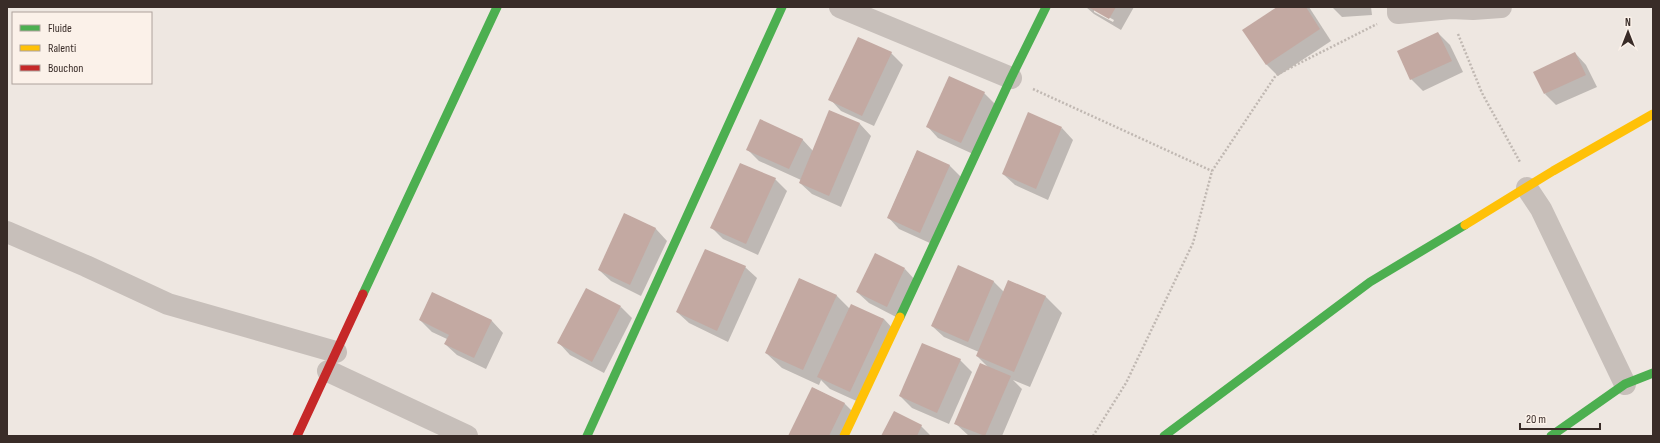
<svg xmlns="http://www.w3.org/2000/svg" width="1660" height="443" font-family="'Sofia Sans Condensed',sans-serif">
  <rect width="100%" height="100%" fill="#eee7e1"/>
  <!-- shadow -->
  <g fill="#0003" fill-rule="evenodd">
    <path d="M1086,7h48l-13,23 -27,-16zM1094,9l20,11 -1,2 -19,-10z"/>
    <path d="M1278,7h31l22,34 -53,35 -11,-11 -23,-35z"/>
    <path d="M1332,7h39l1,8 -30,2z"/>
    <path d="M1438,33l12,12 13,27 -40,19 -12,-12z"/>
    <path d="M891,53l12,12 -29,61 -33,-15 -11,-12z"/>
    <path d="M1575,53l11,12 11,22 -41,18 -11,-11z"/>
    <path d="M984,93l12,12 -23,49 -35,-16 -11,-12z"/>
    <path d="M830,111l30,13 11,12 -30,71 -29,-13 -12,-11 1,-3 -42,-19 -12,-12 55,-10 11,12z"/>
    <path d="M1062,128l11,12 -25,60 -33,-15 -12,-11z"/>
    <path d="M917,151l33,15 11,11 -29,67 -33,-15 -11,-12z"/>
    <path d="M741,164l34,15 12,12 -29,64 -35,-16 -11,-11z"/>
    <path d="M625,214l31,15 11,12 -26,55 -30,-15 -12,-11z"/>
    <path d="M745,267l12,11 -29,64 -39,-19 -12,-11z"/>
    <path d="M958,267l36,15 10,10 5,-11 37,16 16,16 -32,74 -17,-7 9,9 -20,47h-33l-13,-12 34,-55 -13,-13 2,-4 -35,-15 -12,-11z"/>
    <path d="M905,269l11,12 -18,37 -29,-15 -12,-11z"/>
    <path d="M800,279l37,17 13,13 34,10 11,12 -34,72 -31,-14 -9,-9 -2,5 -37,-17 -16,-15z"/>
    <path d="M433,294l59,27 11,12 -17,36 -29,-14 -12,-11 2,-5 -15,-7 -12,-12z"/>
    <path d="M621,307l11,11 -28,55 -34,-18 -11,-12z"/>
    <path d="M960,360l12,12 -23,52 -37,-16 -12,-12z"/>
    <path d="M813,388l32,16 11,11 -10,21h-56z"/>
    <path d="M921,426l10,10h-48z"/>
  </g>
  <!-- building -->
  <g fill="#c3a9a2">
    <path d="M1088,7h28l-7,12z"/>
    <path d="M1277,7h29l14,22 -54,36 -24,-35z"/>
    <path d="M1438,32l14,29 -42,19 -13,-29z"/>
    <path d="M858,37l34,15 -30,64 -34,-16z"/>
    <path d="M1575,52l11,23 -42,19 -11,-22z"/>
    <path d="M949,76l36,16 -24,51 -35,-16z"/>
    <path d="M829,110l31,13 -31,73 -30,-13z"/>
    <path d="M1028,112l34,15 -26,62 -34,-15z"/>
    <path d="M760,119l43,20 -14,30 -43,-19z"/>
    <path d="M917,150l33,15 -30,68 -33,-15z"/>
    <path d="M740,163l36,15 -30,66 -36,-16z"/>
    <path d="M624,213l32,15 -26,57 -32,-15z"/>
    <path d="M705,249l41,17 -29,65 -41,-19z"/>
    <path d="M875,253l30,15 -18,39 -31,-15z"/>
    <path d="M958,265l36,16 -26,61 -37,-16z"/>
    <path d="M799,278l38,17 -34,75 -38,-17z"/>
    <path d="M1008,280l38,16 -32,76 -38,-16z"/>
    <path d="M586,288l35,18 -29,56 -35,-19z"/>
    <path d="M432,292l60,28 -18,38 -30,-14 5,-9 -30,-15z"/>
    <path d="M851,304l33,15 -34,73 -33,-15z"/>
    <path d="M922,343l39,16 -24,54 -38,-17z"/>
    <path d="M980,363l31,13 -26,60 -31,-12z"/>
    <path d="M812,387l33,16 -16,33h-41z"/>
    <path d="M894,411l28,14 -5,11h-36z"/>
  </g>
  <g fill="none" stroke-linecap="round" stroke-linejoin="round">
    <!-- path -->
    <g stroke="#c0b8b2" stroke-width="2.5" stroke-dasharray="2 2" stroke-linecap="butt">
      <path d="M1458,34l24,59 38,69"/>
      <path d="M1033,89l179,82"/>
      <path d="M1093,436l33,-53 67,-140 19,-72 64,-96 101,-51"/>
    </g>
    <!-- street -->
    <g stroke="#c7bfba" stroke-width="22">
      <path d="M840,7l171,71"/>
      <path d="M1398,7v6l53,-5 22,1 28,-2"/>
      <path d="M1527,188l14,21 84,175"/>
      <path d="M7,232l79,34 82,38 168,48"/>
      <path d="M328,371l139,65"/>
    </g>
    <!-- fast -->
    <g stroke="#4caf50" stroke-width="9">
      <path d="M363,294l134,-287"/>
      <path d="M900,317l111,-239 35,-71"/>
      <path d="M587,436l195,-429"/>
      <path d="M1164,436l206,-154 95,-57"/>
      <path d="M1551,436l74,-52 28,-11"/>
    </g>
    <!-- slow -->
    <g stroke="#ffc107" stroke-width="9">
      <path d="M1465,225l88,-54 100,-57"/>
      <path d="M844,436l56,-119"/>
    </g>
    <!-- jam -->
    <path stroke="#c62828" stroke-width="9" d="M297,436l66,-142"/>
  </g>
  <!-- border -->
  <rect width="1660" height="443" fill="none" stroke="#392c28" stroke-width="16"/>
  <!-- legend -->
  <rect x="12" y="12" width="140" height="72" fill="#fbf1e9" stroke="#ada29c"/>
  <rect x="20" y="25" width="20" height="6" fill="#4caf50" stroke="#ada29c"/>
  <text x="48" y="32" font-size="12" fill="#392c28">Fluide</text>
  <rect x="20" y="45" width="20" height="6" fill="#ffc107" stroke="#ada29c"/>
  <text x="48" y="52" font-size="12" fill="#392c28">Ralenti</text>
  <rect x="20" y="65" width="20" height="6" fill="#c62828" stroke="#ada29c"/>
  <text x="48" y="72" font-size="12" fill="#392c28">Bouchon</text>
  <!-- north arrow -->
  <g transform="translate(1628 32)" stroke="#fbf1e9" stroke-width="3" paint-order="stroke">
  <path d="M0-3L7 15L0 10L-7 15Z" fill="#392c28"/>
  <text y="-6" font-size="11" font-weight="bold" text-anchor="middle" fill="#392c28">N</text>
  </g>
  <!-- scale -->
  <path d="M1520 423v6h80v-6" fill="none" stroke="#392c28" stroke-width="2"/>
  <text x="1526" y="423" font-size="12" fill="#392c28" stroke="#fbf1e9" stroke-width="3" paint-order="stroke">20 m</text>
</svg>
